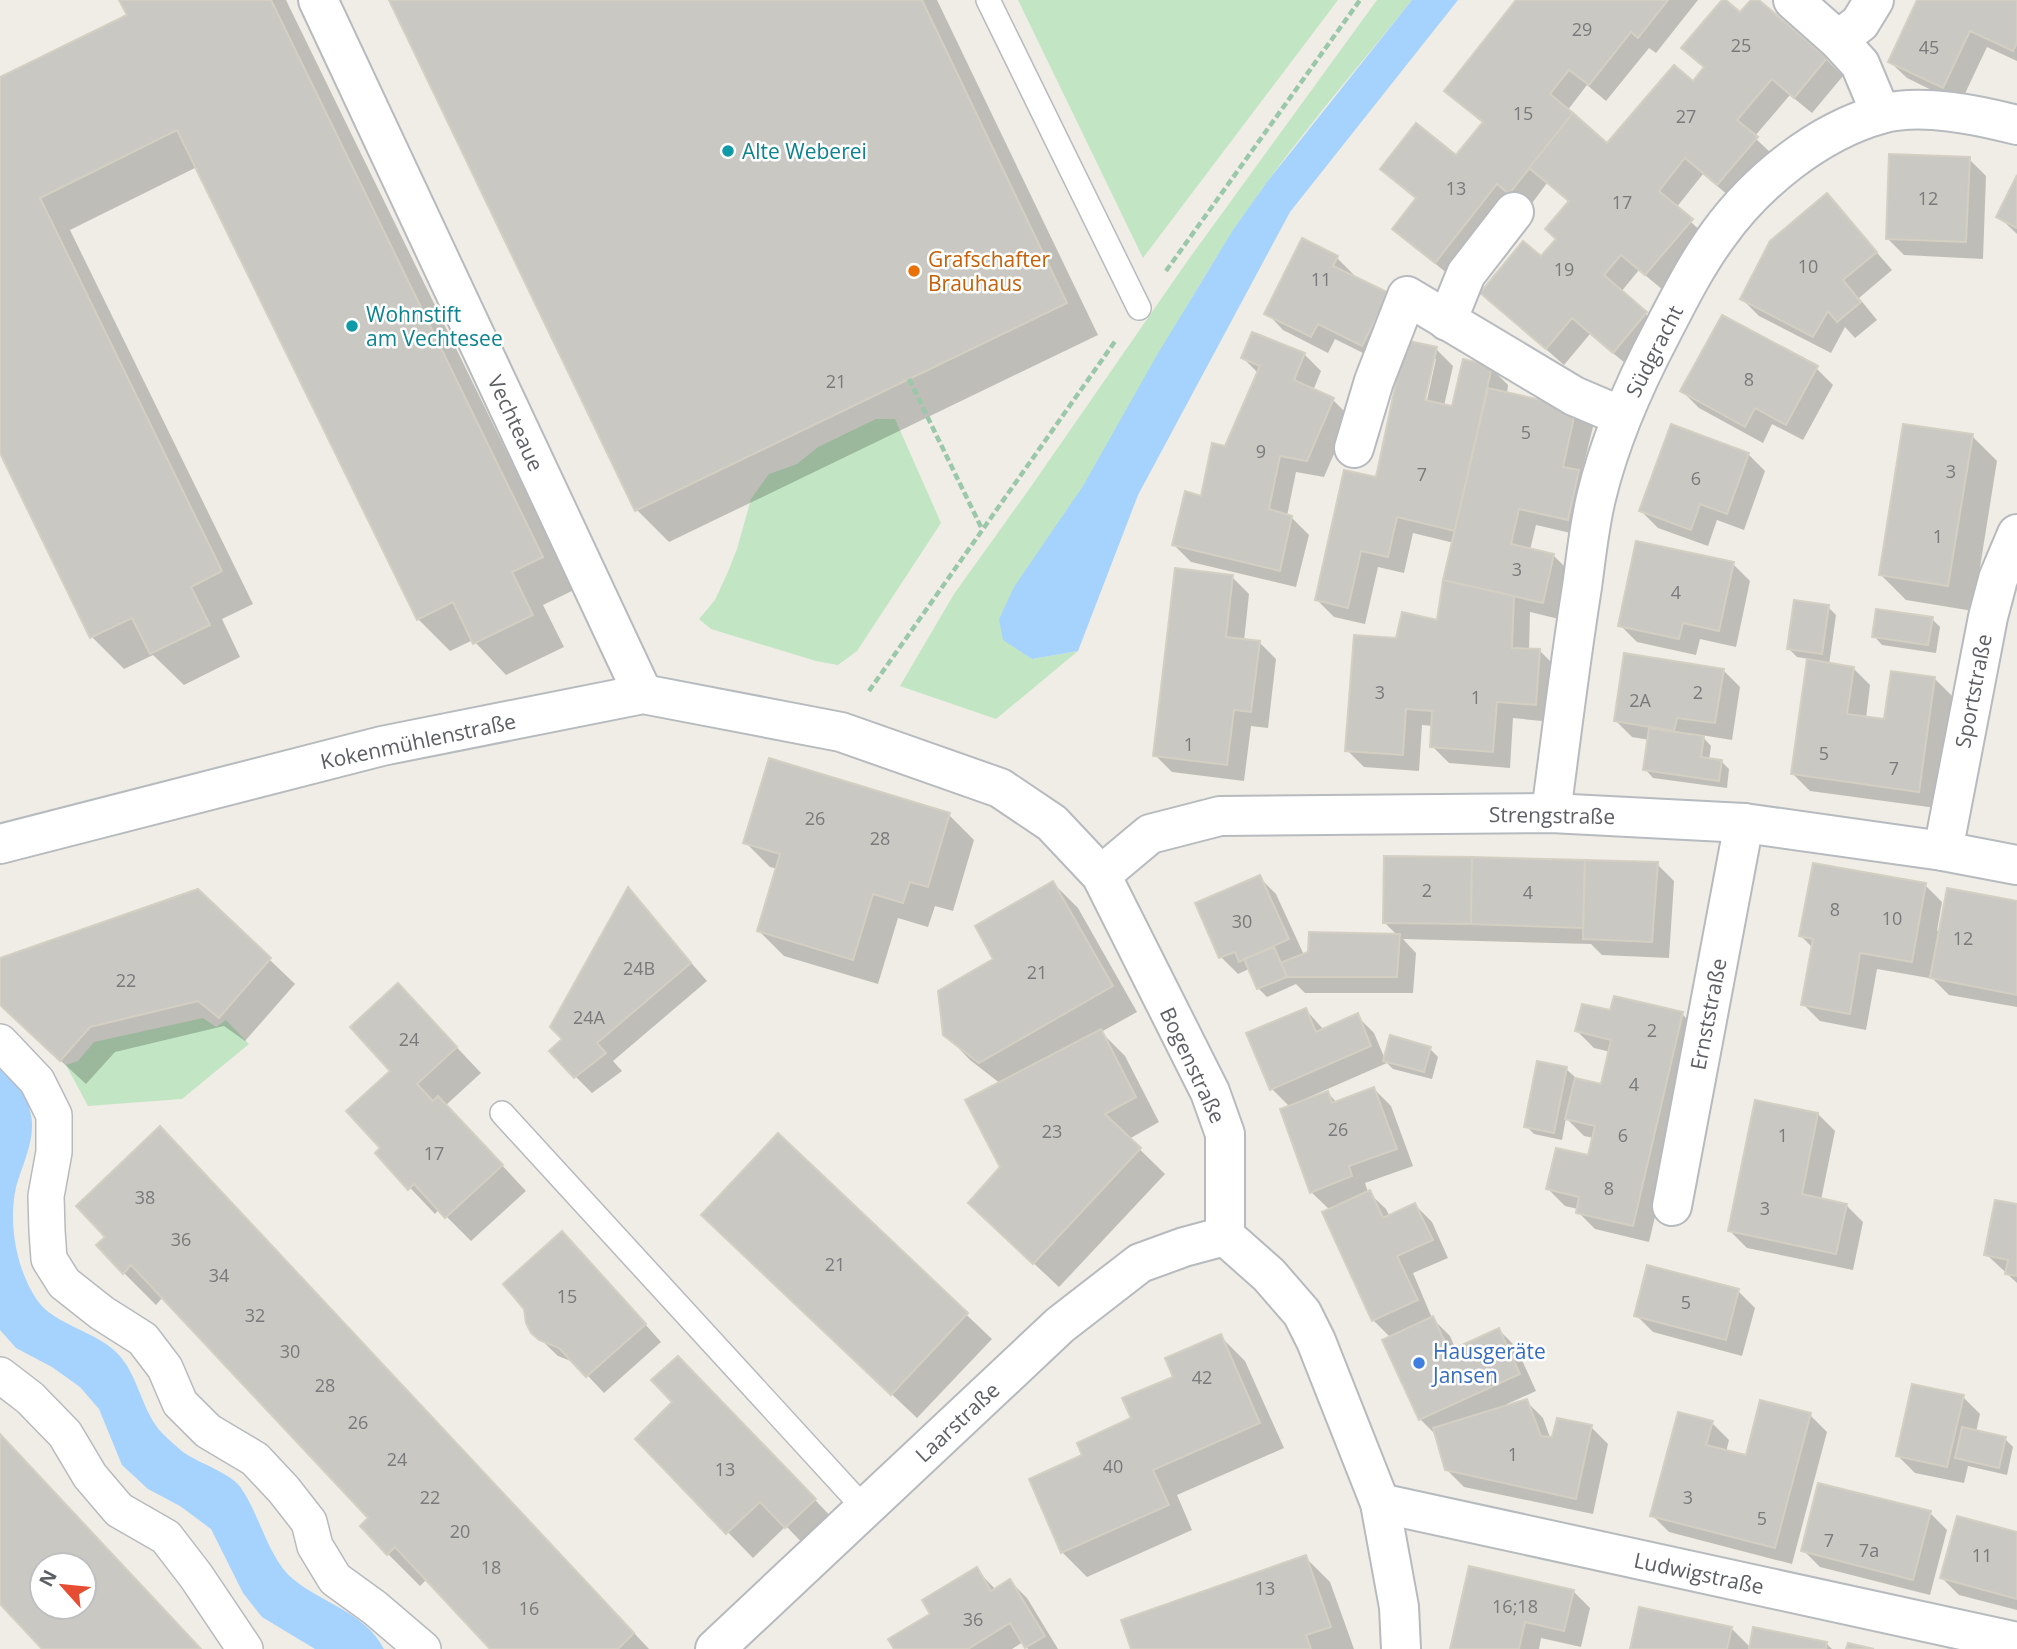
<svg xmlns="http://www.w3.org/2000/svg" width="2017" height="1649" font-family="'Open Sans',sans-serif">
  <rect width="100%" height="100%" fill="#efede5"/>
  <!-- green -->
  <g fill="#c2e6c4">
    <path d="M1018,0h320l-195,258z"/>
    <path d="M1377,0h35c-60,75 -125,149 -178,230 -54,82 -99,170 -150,255 -28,45 -62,86 -85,134l33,40 46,-8 -82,68 -96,-33 54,-92 76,-106 156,-225z"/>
    <path d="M876,419h19l46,104 -84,128 -19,14 -22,-4 -105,-32 -12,-10 16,-19 12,-26 10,-25 14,-50 18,-25 28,-10 21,-17z"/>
    <path d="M203,1018l13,9 10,-7 23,24 -67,55 -94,7 -22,-41 12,-4 16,-19z"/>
  </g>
  <!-- water -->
  <g fill="#a6d2fe">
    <path d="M1412,0h46l-168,212 -152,283 -60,156 -46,8 -29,-19 -4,-21 15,-32 69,-101 74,-131 76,-125 34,-48z"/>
    <path d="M0,1061c14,17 27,32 31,54 5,24 -9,50 -15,72 -8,36 0,82 21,113 16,24 58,31 79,52 23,22 25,60 47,82 6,6 13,12 20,18 15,11 48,21 58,36 18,25 28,72 52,91 30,25 72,33 91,70h-69l-53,-32 -19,-24 -32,-64 -31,-23 -32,-17 -26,-24 -23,-56 -19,-22 -28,-20 -36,-19 -16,-18z"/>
  </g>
  <!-- shadow -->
  <g fill="#0003" fill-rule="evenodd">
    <path d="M121,0h165l288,590 -31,15 21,42 -58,28 -33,-35 -23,11 -32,-32 -221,-452 -127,63 183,374 -31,15 18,38 -56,28 -31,-30 -29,14 -32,-32 -92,-188v-370l129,-63z"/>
    <path d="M391,0h546l161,335 -429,207 -32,-32z"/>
    <path d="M1519,0h179l-42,53 -7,-5 -43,53 -19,-16 -20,26 41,35 85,-63 12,-15 -21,-20 56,-34 13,-14h3l70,59 17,17 -31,37 -22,-18 -36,42 19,18 -38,46 -32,-27 -27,34 32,30 -45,52 -24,-20 -18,22 42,38 -32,38 -41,-34 -26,31 -82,-72 59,-35 16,-19 13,-36 -23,-20 -20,27 -74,68 -41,-33 -17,-17 22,-28 -35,-31 74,-11 28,-34 -38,-33z"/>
    <path d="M1919,0h98v61l-30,-14 -27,57 -53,-26 -17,-16z"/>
    <path d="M1969,159l17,17 -3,83 -79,-4 -17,-17z"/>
    <path d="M2017,179v55l-18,-17z"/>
    <path d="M1827,195l65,75 -33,28 18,22 -22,18 -10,-11 -14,26 -72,-37 -17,-17z"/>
    <path d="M1337,258l17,17 -1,2 35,18 -9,66 -44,-22 -7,14 -45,-23 -16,-17z"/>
    <path d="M1436,349l17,17 -9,40 10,2 37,-40 17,17 -1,9 69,16 17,17 -12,48 14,14 -11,47 -48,-11 -6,25 23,5 17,17 -11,47 -29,-7 -1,38 11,1 17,17 -5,54 -39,-4 -3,50 -61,-5 -17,-17 1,-20 -11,-1 -3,46 -55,-4 -17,-17 50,-110 42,-18 15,-79 -41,-10 -9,40 -26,-6 -13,57 -31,-7 -17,-17 60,-121zM1433,359h3l-11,50 -3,-1z"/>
    <path d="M1304,354l17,17 -8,20 20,9 17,17 -26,60 -28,-5 -9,44 5,2 17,17 -13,52 -105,-25 -17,-17 28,-47 57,-124 -16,-16z"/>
    <path d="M1816,368l17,17 -30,55 -31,-16 -9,19 -64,-35 -17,-17z"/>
    <path d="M1972,436l25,25 -24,150 -67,-11 -25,-25z"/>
    <path d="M1748,454l17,17 -21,59 -27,-10 -9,26 -50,-18 -17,-17z"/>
    <path d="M1733,564l17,17 -14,66 -36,-8 -4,16 -59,-13 -17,-17z"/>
    <path d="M1232,577l17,17 -5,47 15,1 17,17 -8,69 -17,-2 -7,55 -72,-9 -17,-17z"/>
    <path d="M1828,607l8,8 -7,50 24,3 17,17 -4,33 19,3 50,-42 17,17 -16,112 -126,-17 -17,-17 16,-115 -12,-2 -8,-8z"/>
    <path d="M1932,619l8,8 -4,26 -54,-8 -8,-9z"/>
    <path d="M1723,670l17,17 -8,53 -31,-5 10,11 -2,14 12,1 8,8 -2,19 -74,-10 -8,-9 4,-29 -17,-3 -17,-17z"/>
    <path d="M949,815l25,25 -21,71 -18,-5 -7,21 -30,-9 -20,66 -94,-28 -25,-25 19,-62 -8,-2 -25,-25z"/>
    <path d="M1385,858l272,6 17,17 -5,77 -67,-3 -11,-11 -188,-5 13,14 -3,40h-108l-9,-9 -29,13 -9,-9 -9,-19 -11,5 -17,-17 -24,-53 62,-27 17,17 28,61 94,-19 -14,-14z"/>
    <path d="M1053,883l25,25 59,104 -36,20 24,24 34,66 -30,17 36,35 -106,113 -64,-60 7,-60 -1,-83 -31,-24 -25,-26 51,-75z"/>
    <path d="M1925,885l17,17 -5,29 80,-28v104l-68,-12 -20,-20v3l-52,-9 -11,61 -46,-9 -17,-17 10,-56 -12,-12z"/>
    <path d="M628,890l79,91 -94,80 9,10 -30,22 -17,-17 -10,-37z"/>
    <path d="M198,891l97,93 -50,57 -21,-15 -109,26 -29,32 -86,-79v-45z"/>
    <path d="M398,985l83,88 -35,32 80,86 -55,50 -32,-32 -4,5 -58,-61 6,-5 9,-77z"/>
    <path d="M1306,1010l18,20 33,-14 17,17 11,26 45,-10 8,8 -6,22 -39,-10 -6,-6 -80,35 1,3 20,-8 9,10 37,-14 17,17 22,60 -48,17 3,9 18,17 4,8 25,-12 17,17 16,36 -35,15 19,45 18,18 6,14 43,-20 17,17 20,44 -29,13 1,2 18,-5 17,17 9,25 39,-16 17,17 -15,70 -129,-27 -18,-18 -9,-33 -17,-17 -29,-81 -18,-18 -43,-110 -19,-18 -21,-85 -18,-18z"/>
    <path d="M1612,1012l70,2 17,17 -50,211 -54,-13 -17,-17v-3l-13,-3 -17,-17 41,-31 5,-20 -10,-2 -18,-18 -4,22 -28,-6 -8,-8 40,-57 9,8 -1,3 28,6 9,-34 -17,-4 -17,-17z"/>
    <path d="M1818,1114l17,17 -14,69 25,5 17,17 -10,48 -106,-22 -17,-17z"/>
    <path d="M778,1136l214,203 -75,79 -188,-178z"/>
    <path d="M192,1160l457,489h-156l-66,-70 -7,7 -32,-32 -17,-35 -208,-222 -7,8 -32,-32z"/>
    <path d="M2017,1206v77l-31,-29z"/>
    <path d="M579,1250l82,92 -57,51 -28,-30 -18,-7 -25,-24z"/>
    <path d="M1738,1291l17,17 -13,48 -89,-24 -17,-17z"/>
    <path d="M1220,1336l25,25 39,87 -107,47 15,35 -105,47 -25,-25 23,-97 49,-36z"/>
    <path d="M703,1383l136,142 -28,27 -25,-26 -33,32 -116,-119z"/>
    <path d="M1963,1397l17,17 -4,18 29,7 8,8 -6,28 -39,-9 -4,17 -49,-10 -17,-17z"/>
    <path d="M1810,1415l17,17 -35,132 -123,-32 -17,-17 60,-92 17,17 -3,12 21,5z"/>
    <path d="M1930,1513l17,17 -17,65 -110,-28 -17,-17z"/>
    <path d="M2017,1534v76l-58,-15 -17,-17z"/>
    <path d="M1305,1557l25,25 24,67h-221z"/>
    <path d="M976,1569l20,21 14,-9 17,17 31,51h-30l-5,-7 -11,7h-116z"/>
    <path d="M1573,1591l17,17 -9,39 -40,-9 -2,11h-87z"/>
    <path d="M1731,1628l20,20 75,-5 6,6h-200z"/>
  </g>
  <!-- building -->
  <g fill="#cac8c2" stroke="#d3cfc3" stroke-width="2" fill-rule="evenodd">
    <path d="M119,0h152l272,557 -31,15 21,43 -60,29 -20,-42 -36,18 -240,-490 -137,68 182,373 -31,16 19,38 -60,29 -18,-36 -42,20 -90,-185v-376l127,-62z"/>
    <path d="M389,0h533l145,303 -432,208z"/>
    <path d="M1516,0h152l-30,38 -7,-6 -42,53 -20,-15 -19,24 23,19 -64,81 -12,-10 -62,79 -43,-34 24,-31 -36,-29 36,-46 40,32 27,-33 -39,-31z"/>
    <path d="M1722,0h4l14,12 11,-12h8l68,58 -33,40 -22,-19 -35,41 21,17 -41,48 -32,-27 -26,33 34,28 -48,56 -24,-20 -17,20 43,37 -34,41 -41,-35 -26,31 -66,-56 43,-52 18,15 15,-17 -11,-10 24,-28 -40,-33 44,-55 34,30 67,-78 19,16 11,-14 -23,-19z"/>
    <path d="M1917,0h100v43l-4,8 -43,-20 -27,57 -55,-26z"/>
    <path d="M1889,154l81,3 -4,85 -80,-3z"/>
    <path d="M2017,175v53l-21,-11z"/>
    <path d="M1827,193l50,59 -34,28 18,22 -24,20 -9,-11 -15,26 -73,-38 30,-58z"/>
    <path d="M1302,238l36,18 -5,10 56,27 -27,53 -44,-22 -7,13 -47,-23z"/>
    <path d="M1722,315l96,51 -32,59 -31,-17 -10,19 -65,-36z"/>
    <path d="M1252,332l53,21 -11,27 40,18 -27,63 -27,-5 -11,53 23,7 -12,55 -108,-26 13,-54 16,5 11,-53 13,3 35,-80 -19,-8z"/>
    <path d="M1405,340l32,7 -12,53 27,6 11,-47 29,7 -37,165 -58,-14 -9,40 -27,-6 -13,57 -33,-8 29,-130 32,7z"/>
    <path d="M1488,388l88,20 -13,59 16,3 -11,50 -49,-11 -8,35 43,10 -11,49 -100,-23z"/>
    <path d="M1671,424l78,29 -22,61 -27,-10 -9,26 -52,-19z"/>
    <path d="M1903,424l70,10 -25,152 -69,-11z"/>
    <path d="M1636,541l98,21 -15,69 -36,-8 -4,16 -61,-13z"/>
    <path d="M1175,568l58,7 -7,62 34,4 -9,71 -17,-2 -7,55 -74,-9z"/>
    <path d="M1443,580l71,16 -2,52 28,1 -4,56 -39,-3 -4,50 -63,-5 2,-36 -26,-2 -3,46 -58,-4 9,-116 42,3 6,-26 35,8z"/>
    <path d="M1794,600l35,5 -7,49 -35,-5z"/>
    <path d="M1876,609l57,8 -5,28 -56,-8z"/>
    <path d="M1624,653l100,16 -9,54 -38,-5 -3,13 -60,-10z"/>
    <path d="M1807,659l47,8 -7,47 37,5 7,-48 44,6 -16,115 -128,-18z"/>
    <path d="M1649,728l55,8 -3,21 21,3 -3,21 -76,-11z"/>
    <path d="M769,758l181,55 -22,74 -18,-5 -7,21 -30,-9 -20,66 -96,-29 23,-77 -37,-11z"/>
    <path d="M1384,856l88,1 -1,67 -88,-1z"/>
    <path d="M1472,857l113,3 -2,68 -112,-4z"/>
    <path d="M1585,860l73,2 -6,80 -69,-3z"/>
    <path d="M1813,863l113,20 -14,79 -52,-9 -10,61 -49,-9 12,-66 -14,-3z"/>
    <path d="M1260,875l29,64 -50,23 -4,-10 -16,6 -24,-55z"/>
    <path d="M1053,881l60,105 -134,77 -36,-28 -5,-44 55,-32 -18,-33z"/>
    <path d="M628,887l63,76 -94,80 9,10 -32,25 -25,-27 13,-12 -12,-12z"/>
    <path d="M1947,888l70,13v94l-87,-17z"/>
    <path d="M198,889l73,69 -52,60 -21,-17 -108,26 -30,34 -60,-56v-47z"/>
    <path d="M1309,932l91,2 -3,43h-110l-7,-14 28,-11z"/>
    <path d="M1274,947l13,30 -30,12 -13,-30z"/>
    <path d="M398,983l59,64 -40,37 16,17 5,-5 65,69 -58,53 -31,-34 -6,6 -33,-37 5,-5 -34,-37 44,-40 -40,-44z"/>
    <path d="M1614,996l69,16 -50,214 -57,-13 3,-16 -33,-8 10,-41 32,7 7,-29 -30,-7 10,-41 26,6 10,-44 -36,-9 7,-27 28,6z"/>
    <path d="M1306,1008l10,24 42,-19 13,33 -101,44 -24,-57z"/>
    <path d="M1101,1029l35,68 -31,17 36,34 -108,116 -65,-61 32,-36 -35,-67z"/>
    <path d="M1390,1035l41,12 -7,25 -41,-11z"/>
    <path d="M1537,1061l30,6 -13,66 -30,-6z"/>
    <path d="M1374,1087l23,62 -48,17 3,10 -42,17 -30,-84 48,-18 4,12z"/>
    <path d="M1755,1100l63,13 -16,81 45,10 -11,50 -108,-23z"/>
    <path d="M160,1126l474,507 -16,16h-128l-95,-102 -8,8 -27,-29 8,-8 -237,-253 -8,9 -27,-29 9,-8 -29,-31z"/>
    <path d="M778,1133l190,180 -77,82 -190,-180z"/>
    <path d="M1370,1190l13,28 32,-15 18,37 -36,16 21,44 -46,21 -50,-109z"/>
    <path d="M1995,1200l22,4v72l-12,-2 3,-14 -24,-5z"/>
    <path d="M562,1231l84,93 -60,53 -27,-29 -20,-8 -8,-7 -5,-10 -2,-14 -21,-25z"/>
    <path d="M1647,1265l92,24 -13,51 -92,-24z"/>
    <path d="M1433,1316l16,35 50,-23 21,46 -101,46 -37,-80z"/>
    <path d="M1221,1334l39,89 -107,47 16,35 -108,48 -32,-74 53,-24 -5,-12 54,-25 -9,-20 51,-21 -8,-19z"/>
    <path d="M678,1356l138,143 -31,29 -25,-26 -34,32 -91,-95 37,-37 -21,-22z"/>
    <path d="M1912,1384l52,11 -17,72 -51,-11z"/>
    <path d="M1527,1399l14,37 11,1 5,-19 35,7 -16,74 -131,-29 -12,-42z"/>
    <path d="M1760,1400l51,13 -36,135 -125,-32 28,-104 35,9 -7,24 40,10z"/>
    <path d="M1962,1427l44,10 -7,31 -44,-10z"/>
    <path d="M0,1434l201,215h-159l-42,-45zM42,1565h42v42h-42z"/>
    <path d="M1818,1483l113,28 -18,69 -112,-29z"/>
    <path d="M1957,1516l60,16v67l-77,-21z"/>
    <path d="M1306,1555l25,72 -25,8 5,14h-180l-10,-29z"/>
    <path d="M1469,1566l105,24 -10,41 -39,-9 -6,27h-69z"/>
    <path d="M977,1567l14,24 19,-12 35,57 -20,12 -15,-25 -42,26h-74l-6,-10 42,-25 -8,-14z"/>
    <path d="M1639,1607l93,20 -5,22h-97z"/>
    <path d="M1753,1627l74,15 -1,7h-77z"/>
    <path d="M1848,1643l26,6h-28z"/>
  </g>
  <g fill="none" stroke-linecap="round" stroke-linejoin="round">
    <defs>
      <g id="service">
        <path d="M988,0l151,308"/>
        <path d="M502,1113l363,396"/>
      </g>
      <g id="pedestrian">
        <path d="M0,1042l37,39 17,34v37l-8,44 1,35 2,28 15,24 38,30 41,26 22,29 15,35 28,28 47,28 29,31 25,32 6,24 20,33 40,29 48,41"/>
        <path d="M0,1375l30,23 35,36 25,42 29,34 47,27 30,39 49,73"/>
      </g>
      <g id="minor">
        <path d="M318,0l325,694"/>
        <path d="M1793,0l45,40 22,24 21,50"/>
        <path d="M1838,40l22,-17 14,-23"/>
        <path d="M1447,321l19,-47 48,-62"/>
        <path d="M1354,448l20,-67 33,-85 167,100 47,20"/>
        <path d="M1551,813c10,-75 19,-151 31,-226 4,-29 7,-60 14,-89 14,-59 38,-113 66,-166 17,-33 34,-67 56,-97 38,-53 99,-103 163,-121 41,-11 96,1 136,11"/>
        <path d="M0,844l382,-98 261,-52 198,38 159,56 52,35 49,52 109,217 15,42v102l44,39 33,38 14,28 64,162 19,104 2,42"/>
        <path d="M1943,851l45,-234 10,-38 19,-45"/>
        <path d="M1101,875l49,-41 70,-18 331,-3 193,10 199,28 74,14"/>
        <path d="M1672,1206l72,-383"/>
        <path d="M1380,1503l637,139"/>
        <path d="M715,1649l345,-324 80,-62 44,-16 41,-11"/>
      </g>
    </defs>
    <!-- service casing -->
    <use href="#service" stroke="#b7babe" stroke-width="26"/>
    <!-- pedestrian casing -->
    <use href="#pedestrian" stroke="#b7babe" stroke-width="38"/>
    <!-- minor casing -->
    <use href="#minor" stroke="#b7babe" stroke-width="42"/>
    <!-- path -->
    <g stroke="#9bc7aa" stroke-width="4.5" stroke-dasharray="7 3.5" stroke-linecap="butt">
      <path d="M1166,271l194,-271"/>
      <path d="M909,379l73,150"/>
      <path d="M869,691l247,-351"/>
    </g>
    <!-- service -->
    <use href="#service" stroke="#fff" stroke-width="23"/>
    <!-- pedestrian -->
    <use href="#pedestrian" stroke="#fff" stroke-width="35"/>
    <!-- minor -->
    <use href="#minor" stroke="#fff" stroke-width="38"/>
  </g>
  <!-- markers -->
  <g fill="#0f9aa8" stroke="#fff" stroke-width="2.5">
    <circle cx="728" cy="151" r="7"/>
    <circle cx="352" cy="326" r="7"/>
  </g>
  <circle fill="#e8710a" stroke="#fff" stroke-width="2.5" cx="914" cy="271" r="7"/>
  <circle fill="#3f7fe0" stroke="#fff" stroke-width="2.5" cx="1419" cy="1363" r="7"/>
  <g text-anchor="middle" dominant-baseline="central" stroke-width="5" stroke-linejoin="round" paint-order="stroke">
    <!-- number labels -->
    <g font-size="18" fill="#787a7c">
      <text x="1582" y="29">29</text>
      <text x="1741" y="45">25</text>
      <text x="1929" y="47">45</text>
      <text x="1523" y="113">15</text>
      <text x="1686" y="116">27</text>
      <text x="1456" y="188">13</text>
      <text x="1928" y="198">12</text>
      <text x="1622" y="202">17</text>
      <text x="1808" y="266">10</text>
      <text x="1564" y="269">19</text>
      <text x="1321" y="279">11</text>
      <text x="1749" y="379">8</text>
      <text x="836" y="381">21</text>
      <text x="1526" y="432">5</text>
      <text x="1261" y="451">9</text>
      <text x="1951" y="471">3</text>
      <text x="1422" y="474">7</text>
      <text x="1696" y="478">6</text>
      <text x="1938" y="536">1</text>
      <text x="1517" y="569">3</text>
      <text x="1676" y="592">4</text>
      <text x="1380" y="692">3</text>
      <text x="1698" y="692">2</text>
      <text x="1476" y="697">1</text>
      <text x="1640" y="700">2A</text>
      <text x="1189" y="744">1</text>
      <text x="1824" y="753">5</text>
      <text x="1894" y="768">7</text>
      <text x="815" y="818">26</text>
      <text x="880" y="838">28</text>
      <text x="1427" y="890">2</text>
      <text x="1528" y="892">4</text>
      <text x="1835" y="909">8</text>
      <text x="1892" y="918">10</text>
      <text x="1242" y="921">30</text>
      <text x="1963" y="938">12</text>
      <text x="639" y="968">24B</text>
      <text x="1037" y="972">21</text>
      <text x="126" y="980">22</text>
      <text x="589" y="1017">24A</text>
      <text x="1652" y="1030">2</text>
      <text x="409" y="1039">24</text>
      <text x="1634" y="1084">4</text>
      <text x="1338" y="1129">26</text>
      <text x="1052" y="1131">23</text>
      <text x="1623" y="1135">6</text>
      <text x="1783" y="1135">1</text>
      <text x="434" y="1153">17</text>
      <text x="1609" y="1188">8</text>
      <text x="145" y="1197">38</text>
      <text x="1765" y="1208">3</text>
      <text x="181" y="1239">36</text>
      <text x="835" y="1264">21</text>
      <text x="219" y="1275">34</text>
      <text x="567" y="1296">15</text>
      <text x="1686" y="1302">5</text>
      <text x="255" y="1315">32</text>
      <text x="290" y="1351">30</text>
      <text x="1202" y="1377">42</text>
      <text x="325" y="1385">28</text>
      <text x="358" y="1422">26</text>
      <text x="1513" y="1454">1</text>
      <text x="397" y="1459">24</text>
      <text x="1113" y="1466">40</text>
      <text x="725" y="1469">13</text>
      <text x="430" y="1497">22</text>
      <text x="1688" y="1497">3</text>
      <text x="1762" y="1518">5</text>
      <text x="460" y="1531">20</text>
      <text x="1829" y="1540">7</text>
      <text x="1869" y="1550">7a</text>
      <text x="1982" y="1555">11</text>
      <text x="491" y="1567">18</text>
      <text x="1265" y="1588">13</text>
      <text x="1515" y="1606">16;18</text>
      <text x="529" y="1608">16</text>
      <text x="973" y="1619">36</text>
    </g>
    <!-- culture labels -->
    <g font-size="21" fill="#0d838f" stroke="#fff" text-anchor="start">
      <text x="742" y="151">Alte Weberei</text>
      <text x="366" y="314">Wohnstift<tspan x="366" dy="24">am Vechtesee</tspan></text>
    </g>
    <!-- food labels -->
    <g font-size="21" fill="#c56008" stroke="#fff" text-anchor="start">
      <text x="928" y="259">Grafschafter<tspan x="928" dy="24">Brauhaus</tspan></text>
    </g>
    <!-- street labels -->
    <g font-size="21" fill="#5c6065" stroke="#fff">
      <text transform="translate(1654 351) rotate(-63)">Südgracht</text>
      <text transform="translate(516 423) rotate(65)">Vechteaue</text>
      <text transform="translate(1973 691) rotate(-79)">Sportstraße</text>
      <text transform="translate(418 741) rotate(-12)">Kokenmühlenstraße</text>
      <text transform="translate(1552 815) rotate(1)">Strengstraße</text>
      <text transform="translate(1708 1014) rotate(-79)">Ernststraße</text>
      <text transform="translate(1193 1065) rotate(65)">Bogenstraße</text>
      <text transform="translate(957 1422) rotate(-43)">Laarstraße</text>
      <text transform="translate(1699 1573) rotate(12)">Ludwigstraße</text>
    </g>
    <!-- shop labels -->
    <g font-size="21" fill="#366cbe" stroke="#fff" text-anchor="start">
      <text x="1433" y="1351">Hausgeräte<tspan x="1433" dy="24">Jansen</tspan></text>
    </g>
  </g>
  <!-- north arrow -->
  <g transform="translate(63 1586) rotate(297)"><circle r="33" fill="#ffffff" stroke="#bebfc1" stroke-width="2"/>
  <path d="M0-5L12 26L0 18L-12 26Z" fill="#e74d33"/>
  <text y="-10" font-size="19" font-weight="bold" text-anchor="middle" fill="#5c6065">N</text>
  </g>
</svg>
